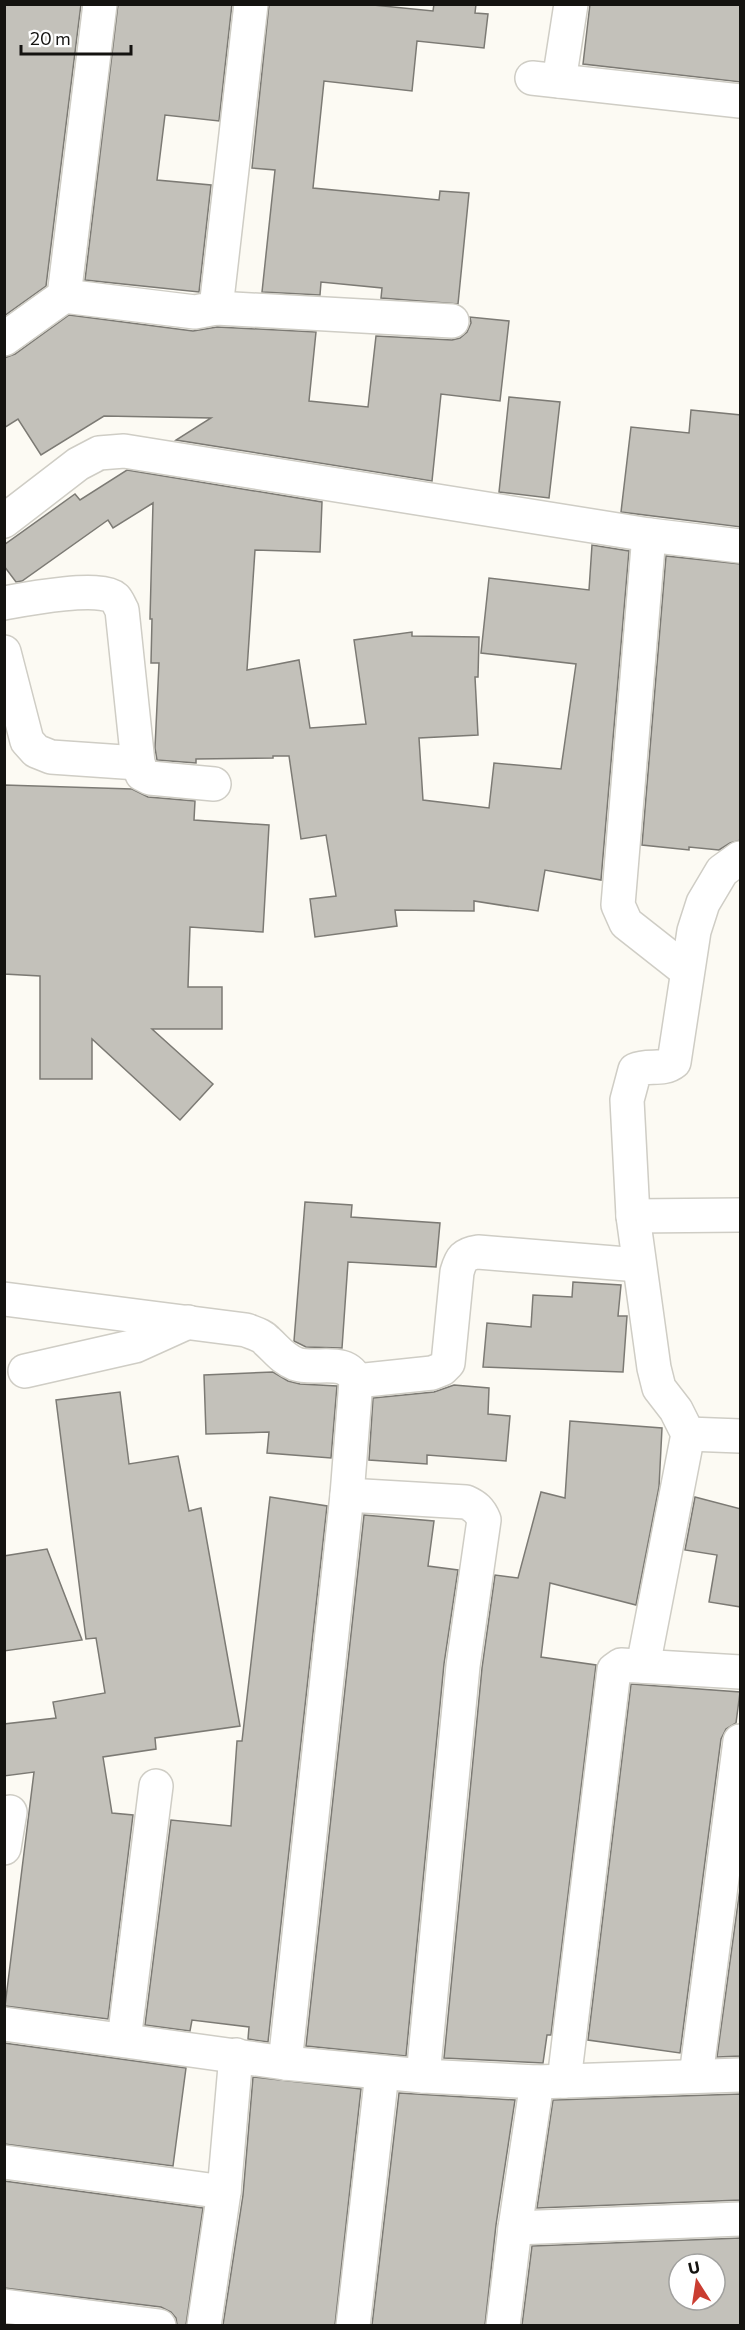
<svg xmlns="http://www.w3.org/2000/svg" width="745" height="2330" font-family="Commissioner,sans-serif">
  <rect width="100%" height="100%" fill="#fcfaf3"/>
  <!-- building -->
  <g fill="#c3c1ba" stroke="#7c7a74" stroke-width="1.5" fill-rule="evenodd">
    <path d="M4,4h77l-35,282 -42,30z"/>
    <path d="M118,4h114l-13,117 -54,-6 -8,65 54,5 -12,107 -114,-12z"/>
    <path d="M269,4h94l70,7 1,-7h42l-1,9 13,1 -4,34 -67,-7 -5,50 -88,-10 -11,107 126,12 1,-9 29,2 -11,111 -77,-6 1,-10 -61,-6 -1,13 -58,-3 13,-122 -23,-2z"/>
    <path d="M590,4h151v78l-158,-18z"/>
    <path d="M69,315l124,16 24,-4 99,5 -7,69 59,6 8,-71 76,4 8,-2 7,-6 4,-9 -1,-6 39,4 -9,80 -59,-7 -9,87 -256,-41 35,-22 -107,-2 -63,39 -23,-36 -14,9v-70l11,-4z"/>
    <path d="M509,397l51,5 -11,96 -50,-6z"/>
    <path d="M691,410l50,5v112l-120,-15 10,-85 58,6z"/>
    <path d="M127,470l195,32 -2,50 -65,-2 -8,120 52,-10 11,68 56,-4 -12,-84 58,-8v4l67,1 -1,40h-3l3,58 -59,3 4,62 66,8 5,-45 67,6 15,-105 -95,-11 8,-75 100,12 3,-45 37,6 -28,329 -56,-10 -7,41 -64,-10v10l-79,-1 2,16 -82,11 -5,-38 26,-3 -10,-61 -25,4 -12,-83h-16v2l-77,1v4l-39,-3 -2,-12 4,-85h-8l1,-44h-2l3,-116 -40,25 -5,-8 -86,61 -6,1 -12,-16v-21l71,-51 5,6z"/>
    <path d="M666,556l75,8v276l-11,3 -11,7 -30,-3v3l-47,-5z"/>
    <path d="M4,785l128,4 16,8 47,4 -1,19 75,5 -6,107 -73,-5 -2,60h34v42h-70l61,55 -33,36 -88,-81v40h-52v-103l-36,-2z"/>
    <path d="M305,1202l47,3 -1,12 89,6 -4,44 -88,-5 -6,86 -36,-1 -12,-6z"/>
    <path d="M573,1282l48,3 -3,31h9l-4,56 -140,-5 4,-44 44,4 2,-32 39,2z"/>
    <path d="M273,1372l15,9 12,3 37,2 -6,72 -64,-5 2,-21 -63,2 -2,-59z"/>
    <path d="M454,1385l35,3 -1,26 22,2 -4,45 -79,-6v9l-58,-4 4,-62 61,-6z"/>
    <path d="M120,1392l9,72 49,-8 11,55 12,-3 39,218 -85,12 1,11 -53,8 9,56 21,2 -25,204 -103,-13 29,-234 -30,4v-52l52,-6 -3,-16 52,-9 -9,-55 -10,1 -30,-239z"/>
    <path d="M570,1421l92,7 -3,59 -23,118 -86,-22 -9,74 55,8 -45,370h-4l-4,28 -99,-5 38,-390 13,-93 23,3 23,-86 24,6z"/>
    <path d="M270,1497l57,9 -59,536 -20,-3 1,-12 -57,-7 -2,11 -45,-6 26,-205 60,6 6,-85h5z"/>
    <path d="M695,1497l46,12v98l-32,-5 8,-47 -32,-5z"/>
    <path d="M364,1515l70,6 -6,45 30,4 -14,94 -38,392 -100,-10z"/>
    <path d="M47,1549l35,91 -78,11v-95z"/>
    <path d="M631,1684l109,8 -4,31 -10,6 -5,10 -41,314 -92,-13z"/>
    <path d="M741,1881v175l-24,1z"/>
    <path d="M4,2043l182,25 -13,98 -169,-22z"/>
    <path d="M253,2077l108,12 -26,236h-112l20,-130z"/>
    <path d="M399,2093l116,7 -19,125 -11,100h-113z"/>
    <path d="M741,2094v106l-204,8 16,-108z"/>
    <path d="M4,2181l199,27 -17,117h-9l-1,-7 -5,-6 -10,-5 -157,-19z"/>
    <path d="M741,2238v87h-219l10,-79zM679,2264h36v36h-36z"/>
  </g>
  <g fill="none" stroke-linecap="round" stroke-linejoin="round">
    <defs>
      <g id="minor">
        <path d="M532,78l208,23"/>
        <path d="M559,81l12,-77"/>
        <path d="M64,296l131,16 21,-4 35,-304"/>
        <path d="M216,308l236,13"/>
        <path d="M4,339l60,-43 36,-292"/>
        <path d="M4,521l74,-57 21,-11 25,-2 525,84 91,11"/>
        <path d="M649,535l-31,370 8,18 61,48"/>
        <path d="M4,603c22,-4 96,-18 111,-5 3,3 5,9 7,12l16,153 4,11 8,4 64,6"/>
        <path d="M4,652l23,89 9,10 15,6 87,6"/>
        <path d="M633,1216l107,-1"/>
        <path d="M4,1299l242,31c7,3 16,5 21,11 10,9 16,18 29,23 20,7 51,-8 60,17l-9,114 -62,568"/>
        <path d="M25,1371l110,-25 53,-24"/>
        <path d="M356,1381l76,-8 10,-4 6,-6 9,-91c4,-14 7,-18 21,-20l161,13"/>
        <path d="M688,1434l52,2"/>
        <path d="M347,1495l119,7c9,4 14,8 18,18l-21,146 -40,410"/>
        <path d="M643,1666l45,-232 -12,-24 -17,-22 -5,-20 -21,-152 -6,-116 8,-30c13,-6 28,1 39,-8l20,-131 9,-28 19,-32 18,-13"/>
        <path d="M4,1848l6,-36"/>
        <path d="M4,2024l281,39 138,13 114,6 203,-7"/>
        <path d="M124,2040l32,-254"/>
        <path d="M696,2076l44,-335"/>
        <path d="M564,2081l50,-411 7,-5 119,7"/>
        <path d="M4,2162l220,30"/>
        <path d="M515,2228l225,-9"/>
        <path d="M4,2306l155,20"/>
        <path d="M204,2326l20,-134 12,-137"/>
        <path d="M353,2326l29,-253"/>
        <path d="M503,2326l12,-98 22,-146"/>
      </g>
    </defs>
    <!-- minor casing -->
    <use href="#minor" stroke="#cfcdc5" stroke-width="36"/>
    <!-- minor -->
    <use href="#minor" stroke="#fff" stroke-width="33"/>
  </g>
  <!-- border -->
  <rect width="745" height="2330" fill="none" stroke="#141310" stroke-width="12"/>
  <!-- north arrow -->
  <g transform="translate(697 2282) rotate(348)"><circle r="28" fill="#ffffff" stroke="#a1a19f" stroke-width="1.5"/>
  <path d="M0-4.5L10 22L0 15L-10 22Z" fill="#ca3d31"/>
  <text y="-9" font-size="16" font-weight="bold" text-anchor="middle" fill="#141310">U</text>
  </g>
  <!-- scale -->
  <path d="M21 45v9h110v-9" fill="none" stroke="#141310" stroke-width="3"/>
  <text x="30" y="45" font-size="18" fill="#141310" stroke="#ffffff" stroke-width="4.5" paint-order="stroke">20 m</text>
</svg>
